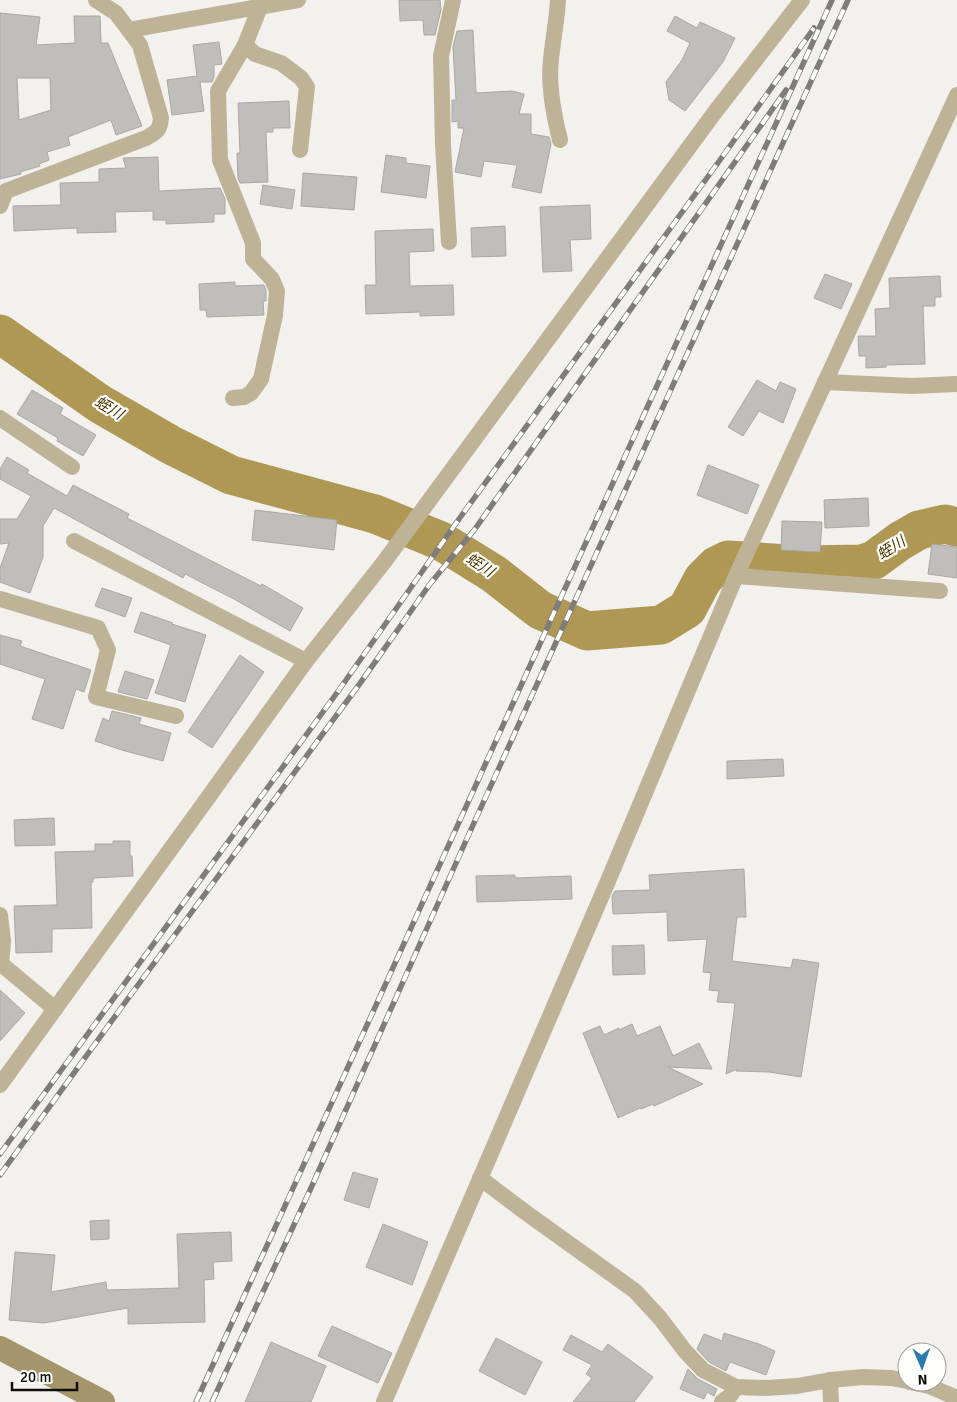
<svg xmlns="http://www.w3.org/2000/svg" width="957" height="1402" font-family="Signika,'Noto Sans JP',sans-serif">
  <rect width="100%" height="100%" fill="#f3f1ee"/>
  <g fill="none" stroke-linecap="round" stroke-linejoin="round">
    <!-- river -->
    <path stroke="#af9754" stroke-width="39" d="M0,334l100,70 71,41 60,30 144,39 66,27 53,33 46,36 47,21 74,-6 26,-16 16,-30 13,-13 12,-6 75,5 59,-1 12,-4 26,-19 19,-11 26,-6 12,3"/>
  </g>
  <!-- building -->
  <g fill="#bfbeba" stroke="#a9a8a4" fill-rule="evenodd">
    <path d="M399,0h41l1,10 -6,25h-11l-1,-15 -23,1z"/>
    <path d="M0,13l40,4 -4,28 39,-2 -1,-27h26l1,27h7l34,83 -26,9 -5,-15 -43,17 2,8 -23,7 2,8 -10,4 1,2 -20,6 1,2 -21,5zM17,78h33l1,32 -32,10z"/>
    <path d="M675,16l22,12 3,-6 35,16 -12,24 -38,49 -16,-11 -3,-18 16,-22 8,-17 -23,-12z"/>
    <path d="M473,30l3,63 36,-2 12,3 -5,20h12v20l18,3 2,7 -10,49 -29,-6 5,-22 -33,-4 -3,16 -26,-5 9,-44h-6v-7l-6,1v-22h4l-3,-53 4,-16z"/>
    <path d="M219,42l3,22 -8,1v12l-2,5h-12l4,29 -32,4 -5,-35 30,-4 -4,-31z"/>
    <path d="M289,101l1,27h-17v4h-7l2,50 -28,1 -2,-5 -1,-25h3l-2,-50z"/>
    <path d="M386,155l20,3v5l24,3 -4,32 -45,-6z"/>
    <path d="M158,157l1,34 61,-3 5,11v15h-11v8l-48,2v-4h-13v-9l-38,1 1,20 -39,1v-5l-63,3 -1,-25 48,-1 -1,-22 39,-1v-13l27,-1 -3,-10z"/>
    <path d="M303,173l54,4 -3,33 -53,-4z"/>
    <path d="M263,185l32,5 -3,19 -32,-5z"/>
    <path d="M590,205l1,34 -21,1 2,31 -29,1 -3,-65z"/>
    <path d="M505,226l1,30 -34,1 -1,-29z"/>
    <path d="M433,229l1,22 -25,1 1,34 43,-1 1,30 -34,1v-4l-54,2 -1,-29h11l-1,-54z"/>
    <path d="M825,274l27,10 -11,25 -27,-11z"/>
    <path d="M940,276l1,21h-6v9h-12l2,58 -39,1v2l-20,1v-12h-7l-1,-20h18l-1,-27 15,-1 -1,-30z"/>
    <path d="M235,282v4l29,-1 2,5v11h-3l1,14 -57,2 -1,-7h-6l-1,-26z"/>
    <path d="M757,380l19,11 4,-9 16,7 -13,34 -24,-12 -16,25 -15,-9z"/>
    <path d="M32,390l31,18 -3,6 36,21 -13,21 -26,-15 1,-3 -41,-24z"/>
    <path d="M7,457l22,13 -2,3 40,23 6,-11 56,29 -2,4 134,68 1,-2 41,24 -13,23 -56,-32 -49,-25 -2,4 -129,-70 -11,18v31l-13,36 -30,-11v-14l9,-25 -9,1v-25h17l14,-23 -31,-17v-10z"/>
    <path d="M708,465l51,20 -12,29 -50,-19z"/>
    <path d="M868,498l1,28 -44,2 -1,-28z"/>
    <path d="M255,510l82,10 -3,30 -82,-10z"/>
    <path d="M782,521l40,1 -2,30 -39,-2z"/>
    <path d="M932,544l25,3v31l-29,-4z"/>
    <path d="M102,588l30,10 -7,19 -30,-11z"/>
    <path d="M141,612l32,11 -1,1 34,11 -21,67 -30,-9 16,-48 -37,-13z"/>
    <path d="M0,635l22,6 -2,5 71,24 -7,22 -8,-3 -13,40 -31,-10 13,-40 -45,-15z"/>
    <path d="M240,655l24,17 -52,76 -24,-16z"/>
    <path d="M125,671l29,9 -7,19 -29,-7z"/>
    <path d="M112,711l29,7 -2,6 32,9 -8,28 -38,-10 -30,-10 8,-23 6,3z"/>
    <path d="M783,759l1,17 -57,3v-18z"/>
    <path d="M54,818l1,27 -40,1 -1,-26z"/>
    <path d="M113,841h17v15h2l1,20 -40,2v4h-2l1,46 -40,1v23l-36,1 -2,-47 43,-1 -2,-53 40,-1v-7h18z"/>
    <path d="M744,869l2,48h-9l-5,44 59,7 2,-9 26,4 -18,114 -32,-5 -33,-1 1,-2 -11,5 9,-71 -18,-1 2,-11 -10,-1 2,-17 -8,-1 4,-33 -39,2 -1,-29 -54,2 -1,-18 3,-5 35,-1 -1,-15z"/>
    <path d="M515,875v3l56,-2 1,23 -95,3 -1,-26z"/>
    <path d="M644,945l1,29 -32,1 -1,-29z"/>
    <path d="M0,990l25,23 -25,28z"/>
    <path d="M632,1024l5,12 23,-10 13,30 26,-13 13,26 -44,-2 35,17 -49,22 -1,-2 -12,5 -1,-1 -22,10 -35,-85 17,-7 4,9 15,-7v2z"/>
    <path d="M353,1172l25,7 -9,29 -25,-8z"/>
    <path d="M109,1220v19l-18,1 -1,-19z"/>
    <path d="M383,1224l45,18 -16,43 -46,-18z"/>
    <path d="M231,1232l1,29 -19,1 1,17 -10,1 1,42 -77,2v-16l-84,15 -35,-3 6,-68 40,3 -4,37 55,-10 1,8 72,-2 -2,-54z"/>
    <path d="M332,1326l60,27 -14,30 -60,-27z"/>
    <path d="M724,1333l35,11 16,7 -9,24 -36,-13 -4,9 -17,-9 -12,-13 7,-15 18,7z"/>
    <path d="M571,1335l31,17 6,-8 45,33 -19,25h-61l19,-24 -6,-4 6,-9 -29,-15z"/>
    <path d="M496,1338l46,24 -17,33 -46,-24z"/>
    <path d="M271,1342l55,24 -15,36h-66z"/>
    <path d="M688,1369l10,10 19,10 -3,7 -7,-4 -3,7 -24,-10z"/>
  </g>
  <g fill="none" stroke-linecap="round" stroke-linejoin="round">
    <!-- minor -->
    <g stroke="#beb397" stroke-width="16">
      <path d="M558,0c-1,20 -5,39 -7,59 -3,25 3,57 9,81"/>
      <path d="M129,30l169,-30"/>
      <path d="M245,45l10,9 26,9 20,15 6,9 -7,63"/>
      <path d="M0,206l6,-15 140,-53c11,-6 14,-8 15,-20l-21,-73 -24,-32 -20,-13"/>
      <path d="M449,242l-6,-97 -2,-89 12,-56"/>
      <path d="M825,382l87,4 45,-2"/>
      <path d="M233,398l11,-1 7,-4 10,-14 14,-64 2,-24 -5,-12 -19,-20v-16l-33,-83 -2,-69 27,-46 15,-38"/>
      <path d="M0,418l72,49"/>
      <path d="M74,541l232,120"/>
      <path d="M736,576l204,15"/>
      <path d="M0,599l98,29 10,22 -12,47 80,19"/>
      <path d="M0,915l3,26 -2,23"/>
      <path d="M0,963l55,46"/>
      <path d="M0,1085l207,-286 99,-138 78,-99 331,-450 87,-112"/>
      <path d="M480,1178l45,34 110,79 25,27 25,33 18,19 33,17 31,1 30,-2 33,-6 33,-3 28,1 16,3"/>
      <path d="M830,1380l1,22"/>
      <path d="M910,1382l19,4 28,12"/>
      <path d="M384,1402l224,-521 128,-305 221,-481"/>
      <path d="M722,1402l8,-6 6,-9"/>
    </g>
    <!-- secondary -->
    <path stroke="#a5956a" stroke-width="24" d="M0,1348l103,54"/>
    <defs>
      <g id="rail">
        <path d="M0,1154l339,-464 120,-171 261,-359 94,-132"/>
        <path d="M0,1175l124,-171 237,-322 69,-98 45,-55 311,-439"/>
        <path d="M196,1402l636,-1402"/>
        <path d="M212,1402l99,-214 162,-363 375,-825"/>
      </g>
    </defs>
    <!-- rail casing -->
    <use href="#rail" stroke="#7e7d7b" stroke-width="5.5"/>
    <!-- rail -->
    <use href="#rail" stroke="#fffffe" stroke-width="4" stroke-dasharray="11" stroke-linecap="butt"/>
  </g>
  <g text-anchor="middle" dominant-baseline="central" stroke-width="4.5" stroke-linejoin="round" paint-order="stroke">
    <!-- water labels -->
    <g font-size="15" font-style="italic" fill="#4a3900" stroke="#fffffe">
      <text transform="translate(109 408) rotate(30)">蛭川</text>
      <text transform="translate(891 548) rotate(-33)">蛭川</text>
      <text transform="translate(480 565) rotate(32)">蛭川</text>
    </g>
  </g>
  <!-- north arrow -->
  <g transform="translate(922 1367) rotate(178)"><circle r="24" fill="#fffffe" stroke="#9e9e9d"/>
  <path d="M0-4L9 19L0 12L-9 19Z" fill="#2b7bac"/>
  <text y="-8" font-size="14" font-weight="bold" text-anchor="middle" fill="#0d0d0c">N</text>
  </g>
  <!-- scale -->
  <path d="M12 1382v8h65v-8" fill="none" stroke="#0d0d0c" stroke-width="2.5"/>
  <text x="20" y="1382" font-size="15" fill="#0d0d0c" stroke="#fffffe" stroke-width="4" paint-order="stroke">20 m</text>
</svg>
